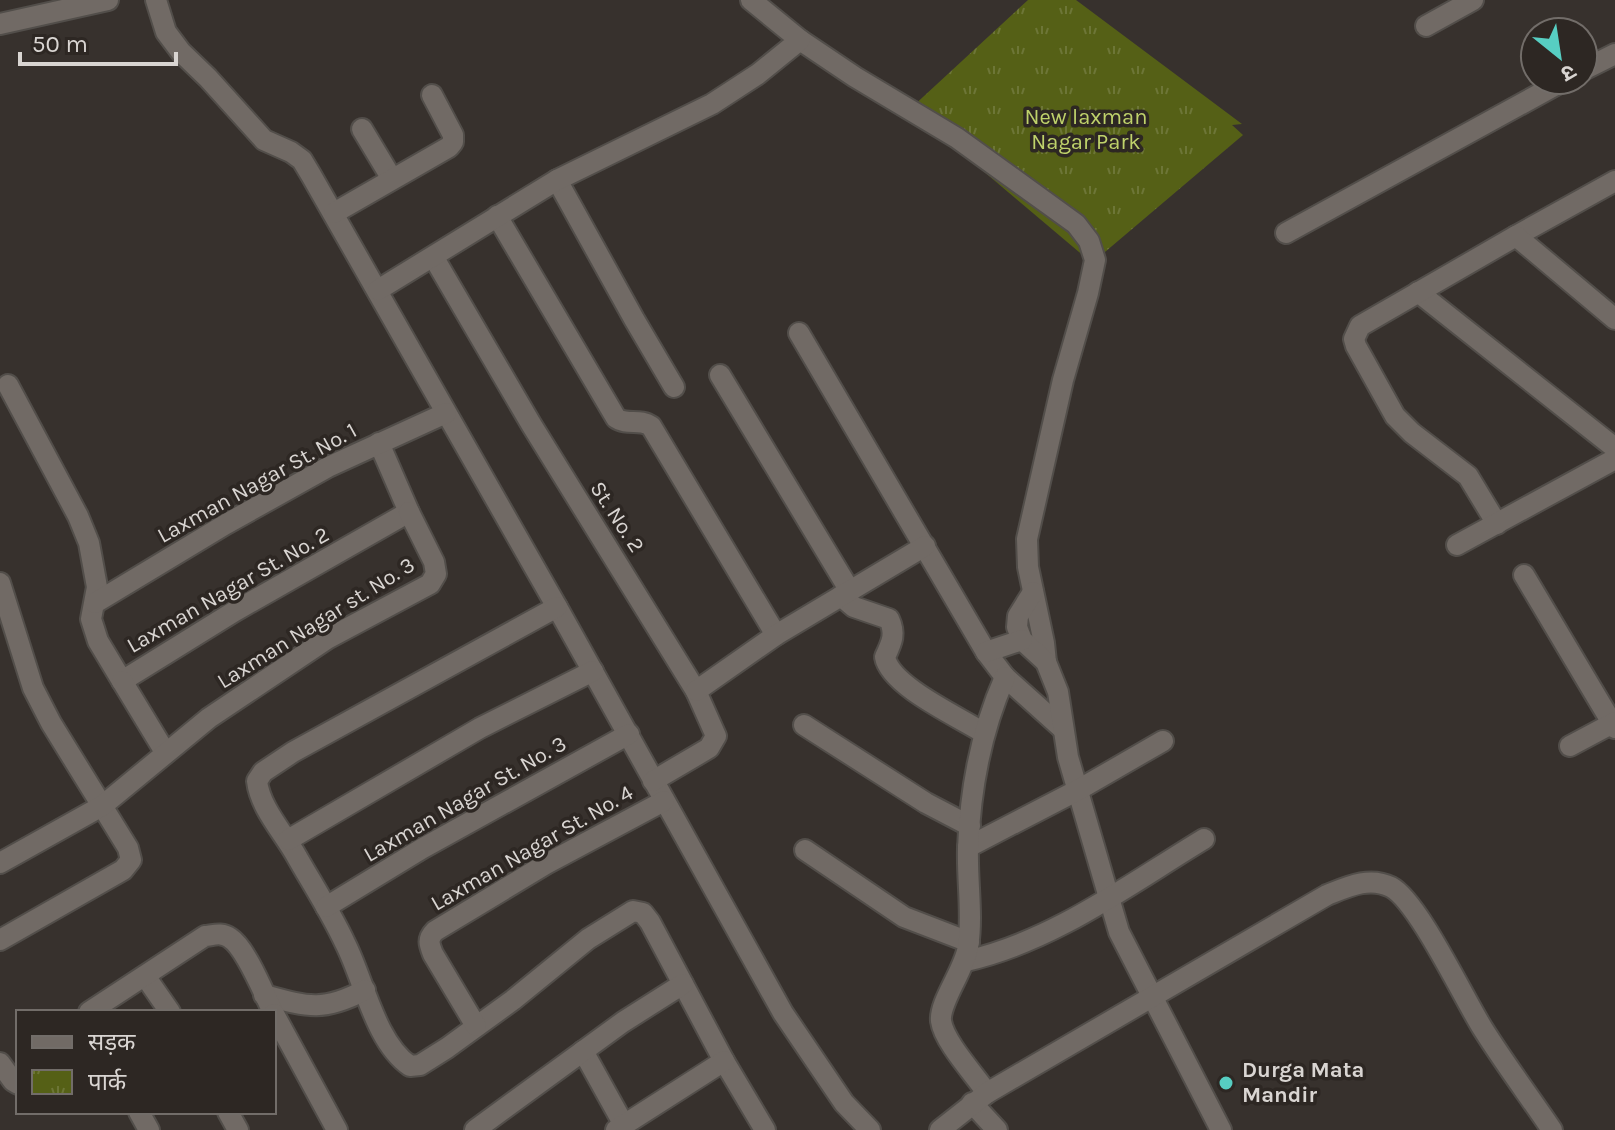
<svg xmlns="http://www.w3.org/2000/svg" width="1615" height="1130" font-family="Karla,'Noto Sans Devanagari',sans-serif">
  <defs>
    <pattern id="park-tufts" width="24" height="20" patternUnits="userSpaceOnUse" patternTransform="scale(2)"><rect width="24" height="20" fill="#556016"/><path d="M3 7l-1-3M5 7V3M7 7l1-3M15 17l-1-3M17 17v-4M19 17l1-3" fill="none" stroke="#6d7637"/></pattern>
  </defs>
  <rect width="100%" height="100%" fill="#37312d"/>
  <!-- park -->
  <path fill="url(#park-tufts)" d="M1028,0h48l166,124 -10,1 11,10 -151,128 -182,-154z"/>
  <g fill="none" stroke-linecap="round" stroke-linejoin="round">
    <defs>
      <g id="minor">
        <path d="M156,0l10,32 15,20 27,26 56,62 27,12 11,8 9,15 246,432 226,406 61,90 26,27"/>
        <path d="M0,24l108,-24"/>
        <path d="M1426,26l47,-26"/>
        <path d="M800,40l55,37 102,61 119,86 13,17 6,19 -7,33 -25,87 -36,159 1,28 16,76 2,19"/>
        <path d="M1583,70l32,-16"/>
        <path d="M362,129l30,50"/>
        <path d="M557,180l77,139 40,68"/>
        <path d="M334,213l115,-66 4,-5v-7l-21,-40"/>
        <path d="M497,216l119,202c11,8 24,0 35,8l125,209"/>
        <path d="M1286,233l279,-153"/>
        <path d="M1516,236l99,-55"/>
        <path d="M434,258l97,166 165,267 20,45 -7,12 -56,33"/>
        <path d="M378,290l179,-110 155,-76 46,-30 42,-34 -49,-40"/>
        <path d="M1418,292l197,156"/>
        <path d="M799,333l187,319 19,25 58,52"/>
        <path d="M720,375l130,216"/>
        <path d="M8,385l70,131 11,27 8,44 -6,32 7,22 24,40 113,-70 174,-99 -30,-69"/>
        <path d="M1497,524l-29,-48 -56,-43 -17,-17 -39,-70 -2,-7 6,-13 156,-90 99,83"/>
        <path d="M1457,545l158,-86"/>
        <path d="M1524,575l91,153"/>
        <path d="M0,583l33,105 18,35 77,125 3,12 -8,10 -123,70"/>
        <path d="M1033,592l-15,24 -1,11 5,13 24,22 12,30 10,65 51,175 102,198"/>
        <path d="M841,596l13,11 35,12c7,15 3,23 -4,38 5,29 74,60 99,76"/>
        <path d="M95,603l131,-79 102,-57 118,-54"/>
        <path d="M557,607l-264,145 -30,20 -6,9c3,27 27,52 40,76 16,28 34,56 48,86 19,37 30,99 65,123l10,-1 27,-17 66,-48 75,-61 45,-28 10,2 7,9 74,139 41,69"/>
        <path d="M986,652l36,-12"/>
        <path d="M122,681l43,71"/>
        <path d="M696,691l80,-56 149,-89"/>
        <path d="M804,725l122,78 44,23"/>
        <path d="M1570,746l45,-24"/>
        <path d="M288,840l192,-112 113,-57"/>
        <path d="M968,847l110,-57 85,-49"/>
        <path d="M805,850l99,67 65,25"/>
        <path d="M0,863l102,-57 107,-88 118,-79 103,-55 6,-10 -2,-12 -25,-50"/>
        <path d="M326,907l97,-59 206,-114"/>
        <path d="M966,961c88,-20 162,-76 238,-122"/>
        <path d="M145,976l25,36"/>
        <path d="M264,995c44,12 59,17 101,-5"/>
        <path d="M89,1012l116,-76c9,-1 17,-4 25,2 16,10 34,56 43,74"/>
        <path d="M274,1014l63,116"/>
        <path d="M476,1026l-43,-72c-4,-10 -6,-15 2,-23l111,-67 118,-63"/>
        <path d="M583,1051l41,74"/>
        <path d="M0,1063l13,18 5,3"/>
        <path d="M987,1093c-12,-18 -43,-51 -46,-72 -2,-19 23,-50 27,-74 5,-31 -1,-66 0,-98 2,-59 13,-118 37,-172"/>
        <path d="M972,1103l25,27"/>
        <path d="M139,1112l10,18"/>
        <path d="M228,1112l10,18"/>
        <path d="M475,1130l148,-108 60,-38"/>
        <path d="M616,1130l108,-69"/>
        <path d="M940,1130l47,-37 340,-198c20,-8 42,-19 64,-8 27,14 73,112 92,142 22,35 46,67 69,101"/>
      </g>
    </defs>
    <!-- minor casing -->
    <use href="#minor" stroke="#524e4a" stroke-width="24"/>
    <!-- minor -->
    <use href="#minor" stroke="#716a65" stroke-width="20"/>
  </g>
  <!-- markers -->
  <circle fill="#57cec2" stroke="#2d2723" stroke-width="3" cx="1226" cy="1083" r="8"/>
  <g text-anchor="middle" dominant-baseline="central" stroke-width="7" stroke-linejoin="round" paint-order="stroke">
    <!-- park labels -->
    <g font-size="22" fill="#bfd26b" stroke="#2d2723">
      <text x="1086" y="117">New laxman<tspan x="1086" dy="25">Nagar Park</tspan></text>
    </g>
    <!-- street labels -->
    <g font-size="22" fill="#d9d5d2" stroke="#2d2723">
      <text transform="translate(257 483) rotate(-29)">Laxman Nagar St. No. 1</text>
      <text transform="translate(617 517) rotate(57)">St. No. 2</text>
      <text transform="translate(228 590) rotate(-30)">Laxman Nagar St. No. 2</text>
      <text transform="translate(316 623) rotate(-32)">Laxman Nagar st. No. 3</text>
      <text transform="translate(465 799) rotate(-30)">Laxman Nagar St. No. 3</text>
      <text transform="translate(532 848) rotate(-30)">Laxman Nagar St. No. 4</text>
    </g>
    <!-- poi labels -->
    <g font-size="22" font-weight="bold" fill="#d9d5d2" stroke="#2d2723" text-anchor="start">
      <text x="1242" y="1070">Durga Mata<tspan x="1242" dy="25">Mandir</tspan></text>
    </g>
  </g>
  <!-- legend -->
  <rect x="16" y="1010" width="260" height="104" fill="#2d2723" stroke="#726d69" stroke-width="2"/>
  <rect x="32" y="1036" width="40" height="12" fill="#716a65" stroke="#726d69" stroke-width="2"/>
  <text x="88" y="1050" font-size="24" fill="#d9d5d2">सड़क</text>
  <rect x="32" y="1070" width="40" height="24" fill="url(#park-tufts)" stroke="#726d69" stroke-width="2"/>
  <text x="88" y="1090" font-size="24" fill="#d9d5d2">पार्क</text>
  <!-- north arrow -->
  <g transform="translate(1559 56) rotate(150)"><circle r="38" fill="#2d2723" stroke="#726d69" stroke-width="2"/>
  <path d="M0-6L14 30L0 20L-14 30Z" fill="#57cec2"/>
  <text y="-12" font-size="22" font-weight="bold" text-anchor="middle" fill="#d9d5d2">उ</text>
  </g>
  <!-- scale -->
  <path d="M20 52v12h156v-12" fill="none" stroke="#d9d5d2" stroke-width="4"/>
  <text x="32" y="52" font-size="24" fill="#d9d5d2" stroke="#2d2723" stroke-width="6" paint-order="stroke">50 m</text>
</svg>
